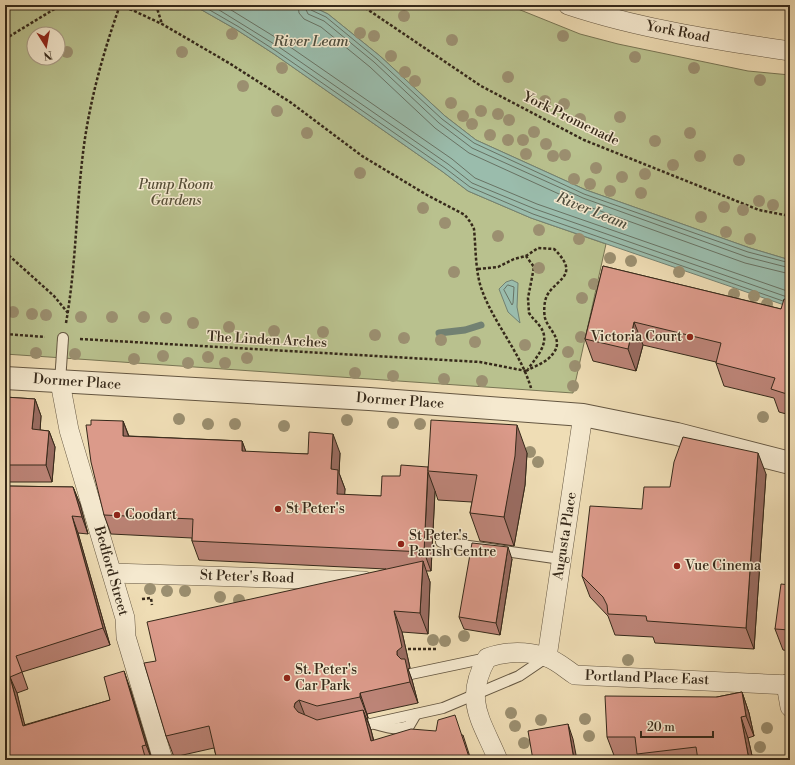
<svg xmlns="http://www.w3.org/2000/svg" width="795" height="765" font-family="'Libre Bodoni',serif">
  <rect width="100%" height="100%" fill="#efddb5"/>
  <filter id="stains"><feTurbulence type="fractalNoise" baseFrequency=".005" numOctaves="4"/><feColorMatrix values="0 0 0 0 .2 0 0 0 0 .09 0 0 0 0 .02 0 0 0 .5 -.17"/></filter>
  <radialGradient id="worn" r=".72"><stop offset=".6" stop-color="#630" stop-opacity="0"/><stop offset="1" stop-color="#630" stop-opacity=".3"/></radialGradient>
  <!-- green -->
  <g fill="#b9c18e" stroke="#787554" fill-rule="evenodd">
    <path d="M5,5h188l44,25 37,24 169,118 25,19 63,27 75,26 -33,149 -568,-39zM34,34h24v24h-24z"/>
    <path d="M309,5h199l72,29 38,10 130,27 42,4v185l-40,-12 -164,-58 -110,-50 -31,-24 -65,-60 -52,-42z"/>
  </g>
  <!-- water -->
  <g fill="#9abcac" stroke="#728172">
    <path d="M193,5h116l19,9 52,42 65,60 31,24 110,50 164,58 40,12v47l-259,-89 -63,-27 -25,-19 -169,-118 -37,-24z"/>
    <path d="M512,280l6,3 -1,24 3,16 -12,-11 -9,-23 7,-7z"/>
  </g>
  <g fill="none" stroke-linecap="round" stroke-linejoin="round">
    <!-- shore -->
    <g stroke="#687263" stroke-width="1">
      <path d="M201,5l38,22 37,24 169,117 25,19 63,27 250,87"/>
      <path d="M211,5l68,42 169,117 24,19 63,26 255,89"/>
      <path d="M223,5l60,37 169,117 23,19 62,26 253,88"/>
      <path d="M298,5l1,8 5,6 17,8 49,40 65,61 34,25 112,51 164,59 45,11"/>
      <path d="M304,5l4,9 16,7 50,41 65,61 33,25 111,50 164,59 43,11"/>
      <path d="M309,5l2,5 15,7 51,42 65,60 32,24 110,51 164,58 42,11"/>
      <path d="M508,285l6,2 -1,16 -1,2 -8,-15z"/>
    </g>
    <!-- stream -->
    <path stroke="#728172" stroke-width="7" d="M439,333l26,-3 16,-5"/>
    <defs>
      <g id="service">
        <path d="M60,382l3,-44"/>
        <path d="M441,542l120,17"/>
        <path d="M411,674l76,-16"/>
        <path d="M375,724c13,4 21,6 34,2l7,-12"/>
        <path d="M357,727l86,-19 76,-32 28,-19"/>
      </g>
      <g id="minor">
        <path d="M568,5c72,24 147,35 222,46"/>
        <path d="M60,382l9,48 56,188 1,19 37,123"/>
        <path d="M112,573l252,8"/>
        <path d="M547,657l36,-242"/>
        <path d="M786,684l4,23"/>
        <path d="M498,760c-17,-41 -35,-59 -11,-102 19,-7 39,-7 59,-1 10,3 20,12 29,18l215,10"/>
      </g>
      <path id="tertiary" d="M5,378l364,21 214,16 94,19 113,29"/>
    </defs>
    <!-- service casing -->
    <use href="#service" stroke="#645641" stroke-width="12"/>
    <!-- minor casing -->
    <use href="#minor" stroke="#645641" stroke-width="20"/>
    <!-- tertiary casing -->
    <use href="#tertiary" stroke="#645641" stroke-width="24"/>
    <!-- path -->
    <g stroke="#36291a" stroke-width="2.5" stroke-dasharray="3 2" stroke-linecap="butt">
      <path d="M115,5l17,5 30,14 67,39 61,39 72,54 65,39 38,20 6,8 3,6c2,20 1,45 9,64 13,33 38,61 48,95"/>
      <path d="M156,5l6,19"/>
      <path d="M361,5l120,81 103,54 175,70 31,6"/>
      <path d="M5,39l56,-34"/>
      <path d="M5,252l49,44 14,17"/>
      <path d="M478,269l20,-2 16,-8 12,-3 8,11 -6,31 1,15c3,5 7,8 10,12 13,16 -1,30 -11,44"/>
      <path d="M66,323c10,-57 10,-113 17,-170 6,-50 20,-100 37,-148"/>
      <path d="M5,334l40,3"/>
      <path d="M80,339l400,23 46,9"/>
      <path d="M526,371c7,-4 16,-7 22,-12 20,-18 1,-27 -3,-41 -1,-4 -1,-12 0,-16 3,-22 40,-23 9,-53l-16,-1 -12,8"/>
      <path d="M142,599l9,-1 1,7"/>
      <path d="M403,649h34"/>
    </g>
    <!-- service -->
    <use href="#service" stroke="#f5e9cf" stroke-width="10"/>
    <!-- minor -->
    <use href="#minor" stroke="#f5e9cf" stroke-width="19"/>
    <!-- tertiary -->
    <use href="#tertiary" stroke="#f5e9cf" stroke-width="22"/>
  </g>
  <!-- trees -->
  <g fill="#9b8f70">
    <circle cx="404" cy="16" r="6"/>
    <circle cx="360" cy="33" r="6"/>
    <circle cx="232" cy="34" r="6"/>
    <circle cx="374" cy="36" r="6"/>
    <circle cx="563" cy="36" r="6"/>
    <circle cx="452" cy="40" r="6"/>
    <circle cx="67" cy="52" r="6"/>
    <circle cx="182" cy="52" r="6"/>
    <circle cx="391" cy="56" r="6"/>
    <circle cx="635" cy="57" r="6"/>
    <circle cx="282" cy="68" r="6"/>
    <circle cx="694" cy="68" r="6"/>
    <circle cx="405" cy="72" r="6"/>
    <circle cx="508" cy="77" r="6"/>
    <circle cx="760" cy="80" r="6"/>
    <circle cx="415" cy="81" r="6"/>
    <circle cx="243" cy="86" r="6"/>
    <circle cx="545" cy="101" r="6"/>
    <circle cx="451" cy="103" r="6"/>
    <circle cx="564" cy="104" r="6"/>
    <circle cx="277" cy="111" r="6"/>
    <circle cx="481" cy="111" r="6"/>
    <circle cx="498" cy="114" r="6"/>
    <circle cx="463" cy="116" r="6"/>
    <circle cx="620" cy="117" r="6"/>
    <circle cx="580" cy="119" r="6"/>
    <circle cx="509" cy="120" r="6"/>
    <circle cx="472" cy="124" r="6"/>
    <circle cx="534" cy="132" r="6"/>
    <circle cx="307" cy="133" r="6"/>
    <circle cx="690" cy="133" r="6"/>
    <circle cx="490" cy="135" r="6"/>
    <circle cx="508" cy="140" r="6"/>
    <circle cx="523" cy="140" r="6"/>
    <circle cx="655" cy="141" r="6"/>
    <circle cx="546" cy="144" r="6"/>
    <circle cx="526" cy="154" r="6"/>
    <circle cx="565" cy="155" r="6"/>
    <circle cx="553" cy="156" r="6"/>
    <circle cx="700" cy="156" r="6"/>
    <circle cx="739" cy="160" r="6"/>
    <circle cx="673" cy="165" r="6"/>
    <circle cx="596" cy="168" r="6"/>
    <circle cx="360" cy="173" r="6"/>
    <circle cx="645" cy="174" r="6"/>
    <circle cx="622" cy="177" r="6"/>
    <circle cx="574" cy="179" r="6"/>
    <circle cx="590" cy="184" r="6"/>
    <circle cx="610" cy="191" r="6"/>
    <circle cx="641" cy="193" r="6"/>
    <circle cx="759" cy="201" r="6"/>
    <circle cx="773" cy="205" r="6"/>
    <circle cx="724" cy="207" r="6"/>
    <circle cx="423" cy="208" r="6"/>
    <circle cx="743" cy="210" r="6"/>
    <circle cx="701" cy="217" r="6"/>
    <circle cx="445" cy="223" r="6"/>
    <circle cx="539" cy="230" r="6"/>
    <circle cx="726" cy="232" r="6"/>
    <circle cx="498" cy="236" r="6"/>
    <circle cx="579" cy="239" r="6"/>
    <circle cx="750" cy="239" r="6"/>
    <circle cx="610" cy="258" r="6"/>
    <circle cx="631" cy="261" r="6"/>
    <circle cx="539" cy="268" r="6"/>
    <circle cx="454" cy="272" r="6"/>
    <circle cx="679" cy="272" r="6"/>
    <circle cx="594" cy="284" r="6"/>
    <circle cx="734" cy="294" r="6"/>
    <circle cx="754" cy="296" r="6"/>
    <circle cx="582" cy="298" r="6"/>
    <circle cx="767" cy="304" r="6"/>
    <circle cx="13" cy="312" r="6"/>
    <circle cx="32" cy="314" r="6"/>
    <circle cx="46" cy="315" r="6"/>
    <circle cx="81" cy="317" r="6"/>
    <circle cx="112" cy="317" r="6"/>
    <circle cx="144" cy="317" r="6"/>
    <circle cx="166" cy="318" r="6"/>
    <circle cx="193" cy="323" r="6"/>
    <circle cx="229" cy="327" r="6"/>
    <circle cx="274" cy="331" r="6"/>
    <circle cx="323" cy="332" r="6"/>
    <circle cx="375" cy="335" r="6"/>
    <circle cx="581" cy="337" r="6"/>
    <circle cx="404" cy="338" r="6"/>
    <circle cx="441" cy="340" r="6"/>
    <circle cx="475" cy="342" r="6"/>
    <circle cx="525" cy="345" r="6"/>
    <circle cx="568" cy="352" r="6"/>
    <circle cx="36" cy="353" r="6"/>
    <circle cx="75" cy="354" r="6"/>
    <circle cx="163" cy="356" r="6"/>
    <circle cx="208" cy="357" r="6"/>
    <circle cx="247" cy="358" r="6"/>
    <circle cx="134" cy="359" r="6"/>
    <circle cx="188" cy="363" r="6"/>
    <circle cx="225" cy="363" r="6"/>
    <circle cx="575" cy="366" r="6"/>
    <circle cx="355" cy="373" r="6"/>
    <circle cx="393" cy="376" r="6"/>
    <circle cx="444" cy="379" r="6"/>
    <circle cx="482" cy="381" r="6"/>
    <circle cx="573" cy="386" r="6"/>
    <circle cx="763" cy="417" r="6"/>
    <circle cx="179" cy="419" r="6"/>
    <circle cx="347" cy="420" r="6"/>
    <circle cx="393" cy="423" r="6"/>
    <circle cx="208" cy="424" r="6"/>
    <circle cx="235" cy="424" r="6"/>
    <circle cx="420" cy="424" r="6"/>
    <circle cx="284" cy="426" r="6"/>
    <circle cx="530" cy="452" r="6"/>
    <circle cx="538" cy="462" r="6"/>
    <circle cx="150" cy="589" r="6"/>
    <circle cx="167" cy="591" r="6"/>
    <circle cx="185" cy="591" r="6"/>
    <circle cx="220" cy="597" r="6"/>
    <circle cx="239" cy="600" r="6"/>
    <circle cx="464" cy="636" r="6"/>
    <circle cx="433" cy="640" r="6"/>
    <circle cx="445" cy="641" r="6"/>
    <circle cx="628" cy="660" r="6"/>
    <circle cx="511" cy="713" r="6"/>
    <circle cx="585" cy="719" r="6"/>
    <circle cx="541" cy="720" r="6"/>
    <circle cx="515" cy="726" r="6"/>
    <circle cx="767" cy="728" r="6"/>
    <circle cx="589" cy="736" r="6"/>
    <circle cx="524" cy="743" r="6"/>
    <circle cx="760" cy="747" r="6"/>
  </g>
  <!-- wall -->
  <g fill="#bc8477" stroke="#36291a">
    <path d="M603,266l178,43 9,-8v114l-11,-3 -5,-14 -50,-12 -8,-23v-1l-73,-17 -7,26 -43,-10 -8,-22z"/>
    <path d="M5,397l30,2 6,17 -1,14 9,1 6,16 -3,35h-47z"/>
    <path d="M123,421l6,15 113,5 4,11 62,2 32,-1 -1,20 6,16 -1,6 37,1 19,-20 28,-9 99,-14 -2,32 -11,61 -34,-5 -10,-28 2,-11 -34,-2 -3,-9 -4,80h-5l4,11 -2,52 -26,-2 8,36 -2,1 4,11 6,23 -51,11 1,4h-1l4,12 3,11 89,-6 8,25h-254l-3,-12 -40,9 -8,-21 -10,-75 230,-92 -187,-9 -7,-19v-3l-81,-4 -7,-19z"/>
    <path d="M766,474l-12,175 -99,-6 -2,-6 -38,-2 -7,-19 -18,-19 -8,-21 60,-67 28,-22z"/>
    <path d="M5,486l68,1 7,17 8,30 -10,-1 32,112 -88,27 6,17 -11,4 7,32 86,-25 20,-12 22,72h-147z"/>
    <path d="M512,559l-12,76 -36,-6 -5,-12z"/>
    <path d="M790,585v66l-7,-1 -8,-21z"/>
    <path d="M742,692l7,21 5,23 -6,2 5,22h-114l-1,-2h-23l-8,-21 110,-40z"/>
  </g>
  <!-- shaded-wall -->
  <g fill="#996c61" stroke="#36291a">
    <path d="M634,322l9,23 -7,26 -8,-22z"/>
    <path d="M35,399l6,17 -2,30 -7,-17z"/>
    <path d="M123,421l7,19 -7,-4z"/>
    <path d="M517,425l10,28 -2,32 -11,61 -10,-29z"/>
    <path d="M49,431l6,16 -3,35 -6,-17z"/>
    <path d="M333,434l7,19 -1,20 6,16 -1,24 -7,-19 -6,-25z"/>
    <path d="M242,441l7,19 -7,-9z"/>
    <path d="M758,453l8,21 -12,175 -8,-21z"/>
    <path d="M428,472l7,19 -4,80 -7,-19z"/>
    <path d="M73,487l7,17 8,30 -6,-17z"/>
    <path d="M72,516l6,17 32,112 -7,-17z"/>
    <path d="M508,547l4,12 -12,76 -4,-12z"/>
    <path d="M423,561l7,21 -2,52 -8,-21z"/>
    <path d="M394,611l8,21 8,36 -2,1 4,11 6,23 -8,-21 -13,-27z"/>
    <path d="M124,671l6,17 22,72 -6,-15z"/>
    <path d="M10,677l7,16 12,49 -6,-16z"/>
    <path d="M742,692l7,21 5,23 -8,-20z"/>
    <path d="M360,693l7,21 1,4 -8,-21z"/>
    <path d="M299,700l8,21 -5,3 -8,-17 1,-4z"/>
    <path d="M363,710l8,20 7,30 -7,-19z"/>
    <path d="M741,717l7,21 5,22h-4z"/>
    <path d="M568,724l5,15 4,21h-3z"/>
  </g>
  <!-- building -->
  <g fill="#db9a8a" stroke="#36291a">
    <path d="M603,266l178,43 3,-10 6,2v94l-19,-6 4,-11 -59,-15 5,-20 -87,-21 -6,27 -43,-10z"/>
    <path d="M5,397l30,2 -3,30 17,2 -3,34h-41z"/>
    <path d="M91,420l32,1v15l119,5v10l66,3 1,-22 24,2 -2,35 7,1 -1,24 44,2 1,-20h18l1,-11 27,2 -4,85 -232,-11 1,-22 -89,-4 -13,-53 -5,-37h5z"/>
    <path d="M431,420l86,5 -2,31 -11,61 -34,-4 7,-38 -49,-4z"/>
    <path d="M683,437l75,16 -12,175 -99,-7 -1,-5 -38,-2 -1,-9 -4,-8 -21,-21 8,-70 52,3 2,-22h26l4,-25z"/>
    <path d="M5,486l68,1 9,30 -10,-1 31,112 -87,28 6,16 -12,5 13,49 87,-26 -6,-23 20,-6 22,74 -4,1 4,14h-141z"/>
    <path d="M472,543l36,4 -12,76 -37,-6z"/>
    <path d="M423,561l-3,52 -26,-2 8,36 -5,4v4l4,4h4l5,23 -50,11v4l-43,9 -18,-6 -4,3 -1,4 4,5 19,8 46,-10 8,31 40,-12 25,2 2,-11 17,-5 15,45h-253l-8,-34 -43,10 -22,-73 12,-2 -9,-39z"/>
    <path d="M781,584l9,1v45l-15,-1z"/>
    <path d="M742,692l4,24 -5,1 8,43h-51l-2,-13 -59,7 -2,-17h-28l-2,-41 112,1z"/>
    <path d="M568,724l6,36h-41l-5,-29z"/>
  </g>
  <!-- markers -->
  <g fill="#8f2418" stroke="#f5e9cf" stroke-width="1.5">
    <circle cx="690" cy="337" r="4"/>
    <circle cx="278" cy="509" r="4"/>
    <circle cx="117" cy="515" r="4"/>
    <circle cx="401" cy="544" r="4"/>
    <circle cx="677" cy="566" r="4"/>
    <circle cx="287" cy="678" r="4"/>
  </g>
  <g text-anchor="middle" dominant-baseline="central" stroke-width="3" stroke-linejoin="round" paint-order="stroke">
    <!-- street labels -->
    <g font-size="14" fill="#36291a" stroke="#f5e9cf">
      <text transform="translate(678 32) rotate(11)">York Road</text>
      <text transform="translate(571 119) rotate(26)">York Promenade</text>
      <text transform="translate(267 340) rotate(3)">The Linden Arches</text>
      <text transform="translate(77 382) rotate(4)">Dormer Place</text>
      <text transform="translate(400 401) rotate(4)">Dormer Place</text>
      <text transform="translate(565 536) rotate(-81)">Augusta Place</text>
      <text transform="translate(111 571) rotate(74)">Bedford Street</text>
      <text transform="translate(247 577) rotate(2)">St Peter's Road</text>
      <text transform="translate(647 678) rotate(2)">Portland Place East</text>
    </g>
    <!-- park labels -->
    <g font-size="14" font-style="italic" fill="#574f37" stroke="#f5e9cf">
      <text x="176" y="185">Pump Room<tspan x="176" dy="16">Gardens</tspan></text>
    </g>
    <!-- poi labels -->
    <g font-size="14" fill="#36291a" stroke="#f5e9cf" text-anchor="start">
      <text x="682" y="337" text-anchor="end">Victoria Court</text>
      <text x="286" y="509">St Peter's</text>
      <text x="125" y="515">Coodart</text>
      <text x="409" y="536">St Peter's<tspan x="409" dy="16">Parish Centre</tspan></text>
      <text x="685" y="566">Vue Cinema</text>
      <text x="295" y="670">St. Peter's<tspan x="295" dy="16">Car Park</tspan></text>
    </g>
    <!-- water labels -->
    <g font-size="15" font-style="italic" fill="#4f4e3e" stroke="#f5e9cf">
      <text x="311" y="41">River Leam</text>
      <text transform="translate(592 211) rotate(22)">River Leam</text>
    </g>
  </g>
  <!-- margin -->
  <rect width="795" height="765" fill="none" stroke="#efddb5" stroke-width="20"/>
  <rect x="6" y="6" width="783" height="753" fill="none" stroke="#36291a" stroke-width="2"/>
  <rect x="10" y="10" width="775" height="745" fill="none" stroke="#36291a"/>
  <!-- north arrow -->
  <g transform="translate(46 46) rotate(169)"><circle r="19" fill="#f5e9cf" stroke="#a99c87"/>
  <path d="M0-3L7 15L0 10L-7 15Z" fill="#8f2418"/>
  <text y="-6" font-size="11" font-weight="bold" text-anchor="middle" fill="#36291a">N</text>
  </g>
  <!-- scale -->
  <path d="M641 731v6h72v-6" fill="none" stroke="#36291a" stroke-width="2"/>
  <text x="647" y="731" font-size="12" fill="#36291a" stroke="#f5e9cf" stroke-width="3" paint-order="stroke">20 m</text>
  <rect width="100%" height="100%" filter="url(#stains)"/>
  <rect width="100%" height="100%" fill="url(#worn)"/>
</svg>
